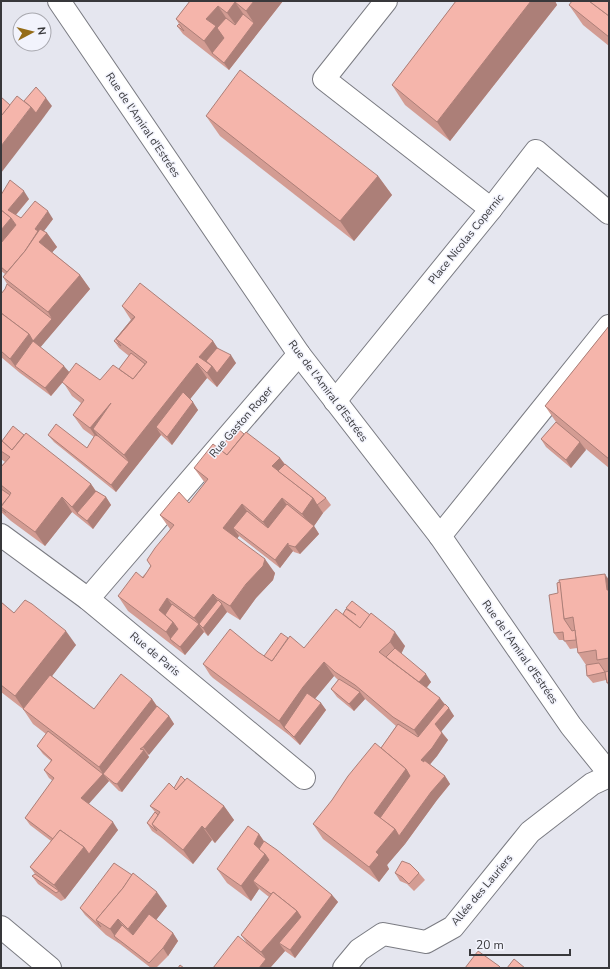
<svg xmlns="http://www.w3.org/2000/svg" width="610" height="969" font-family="'Nunito Sans',sans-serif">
  <rect width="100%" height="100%" fill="#e5e6ef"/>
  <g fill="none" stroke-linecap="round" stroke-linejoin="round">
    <defs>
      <g id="minor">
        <path d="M59,1l240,353 141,182 131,190 38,47"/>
        <path d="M386,1l-62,78 167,130"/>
        <path d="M335,401l156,-192 45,-58 73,62"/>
        <path d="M1,535l87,64 216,179"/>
        <path d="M440,536l169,-210"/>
        <path d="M88,599l211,-245"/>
        <path d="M1,927l49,41"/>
        <path d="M344,968l15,-18 24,-16 43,8 27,-15 77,-95 62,-48 17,-8"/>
      </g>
    </defs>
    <!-- minor casing -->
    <use href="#minor" stroke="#7a7b82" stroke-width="24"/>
    <!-- minor -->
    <use href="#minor" stroke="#fff" stroke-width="22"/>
  </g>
  <!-- wall -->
  <g fill="#d39c93">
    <path d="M190,1h93l-54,69 -46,-36 -6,-8 2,-2 -3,-5z"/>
    <path d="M456,1h99l2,4 -107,136 -45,-36 -13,-20z"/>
    <path d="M609,1v45l-26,-21 -14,-20z"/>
    <path d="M206,116l172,60 14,19 -38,46 -134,-105z"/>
    <path d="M1,195l28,4 -13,16 5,3 32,1 -9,12 3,2 10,14 -5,5 28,23 10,14 -50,58 29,25 31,8 19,-11 10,-13 -10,-8 -5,-7 17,-21 -9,-14 91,35 4,7 19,15 -19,24 -10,-9 -17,21 8,11 -26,35 -11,-10 -45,57 -62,-50 -6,-7 39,13 7,-11 -11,-8 -10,-14 8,-12 -9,-7 -9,-14 -12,14 -31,-23 -19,-16v-63l4,-5 2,-5 -4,-7 2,-3 -4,-3z"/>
    <path d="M609,326v142l-23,-19 -15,19 -25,-21 -5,-8 15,-17 -11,-16z"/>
    <path d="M244,434l36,24 5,6 41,34 5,7 -8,8 -9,13 5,8 -19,20 -6,-2 -1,-1 -13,17 -41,-32 -2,2 38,35 -2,7 -17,18 -16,22 -13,-8 -19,24 -4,-4 -19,23 -57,-44 -10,-15 24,-19 5,-5 23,-43 -10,-14 29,-12 16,-20 -11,-15 25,-19z"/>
    <path d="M24,435l67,49 5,7 10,6 5,8 -18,24 -21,-17 -27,34 -34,-25 -10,-9v-46l4,-4 -4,-3v-17z"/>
    <path d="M609,580v106l-2,-3 -1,-3 -13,3 -6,-7 -1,-11 -8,-12 -1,-5 -7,1 -6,-9h-5l-5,-7 4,-40z"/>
    <path d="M1,602l13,11 62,32 -24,31 42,33 58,-10 5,7 12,10 5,8 -26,31 1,2 -27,35 -3,-1 -10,-10 -21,23 30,26 -53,69 -4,2 -23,-17 -6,-8 3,-2 -5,-7 21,-26 -21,-16 -5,-7 28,-37 -4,-3 -5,-8 7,-9 -8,-7 -6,-8 9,-12 -13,-10 -10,-15 -22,-17z"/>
    <path d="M346,608l59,38 -4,8 30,28 -4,5 18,17 9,12 -13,15 7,9 -11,16 -7,8 15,12 5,8 -13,16 -32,44 -18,21 2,4 -10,13 -56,-43 -10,-15 68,-76 15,-22 -31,-27 -11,12 -17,-14 -6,-8 7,-9 -4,-4 -19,23 6,4 5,7 -26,35 -11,-10 -76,-57 -3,-3 -5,-8 -2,-3 61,-8 40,-8 39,-34 5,-4z"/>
    <path d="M185,780l39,26 10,14 -19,23 -3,-3 -19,24 -31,-26 -10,-7 -5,-8 8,-11 -5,-6z"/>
    <path d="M259,834l5,7 68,54 6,7 -43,56 -10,-7 -15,17h-57l33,-26 -5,-7 28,-38 -10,-8 -8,12 -24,-18 -10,-14z"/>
    <path d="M395,873h24l6,7 -11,11 -7,-7 -7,-3z"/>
    <path d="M167,906l-11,14 17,13 5,8 -10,15 -12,12h-5l-31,-24 -14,-9 -21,-20 -5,-7z"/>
  </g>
  <!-- shaded-wall -->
  <g fill="#ac7f78">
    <path d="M254,1h29l-54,69 -5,-7 30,-40 -8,-12z"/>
    <path d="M531,1h24l2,4 -107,136 -13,-19z"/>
    <path d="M235,2l14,20 -8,10 -14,-19z"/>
    <path d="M218,6l13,19 -2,21 -17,7 -8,-12 2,-22z"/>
    <path d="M46,98l6,8 -11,15 -40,52v-27l30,-39z"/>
    <path d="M378,176l14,19 -38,46 -14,-20z"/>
    <path d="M24,191l5,8 -16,19 -5,-8z"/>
    <path d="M48,211l5,8 -13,17 -5,-7z"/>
    <path d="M11,218l10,14 -20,25v-27z"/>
    <path d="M47,233l10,14 -8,9 -10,-14z"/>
    <path d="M80,275l10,14 -51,60 -6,-8 19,-22 -4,-7z"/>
    <path d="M29,334l10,15 -24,17 5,7 -10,-14z"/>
    <path d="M213,341l10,15 8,-1 5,8 -19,24 -10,-14 -8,-16z"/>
    <path d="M197,363l10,15 -44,55 -7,-6 5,8 -45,57 -5,-7 18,-23 -5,-7z"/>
    <path d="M64,366l6,7 -19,23 -6,-8z"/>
    <path d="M193,402l5,8 -26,35 -5,-8z"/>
    <path d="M111,403l-18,26 9,12 -2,2 -10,-15z"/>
    <path d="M580,442l6,8 -15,18 -5,-8z"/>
    <path d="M280,458l10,14 -14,1 -4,-7z"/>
    <path d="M91,484l10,15 -24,14 -5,-6z"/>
    <path d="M62,497l10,15 -27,34 -10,-14z"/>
    <path d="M106,497l5,8 -18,24 -6,-8z"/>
    <path d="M282,498l10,14 -19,24 -10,-14z"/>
    <path d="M313,498l10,15 -9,13 5,8 -19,20 -5,-7 17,-19 -10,-14z"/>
    <path d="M242,504l10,14 -19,10 6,8 -5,7 -11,-15z"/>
    <path d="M288,543v2l5,6 -13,17 -5,-8z"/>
    <path d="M265,559l10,14 -2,7 -17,18 -16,22 -10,-14z"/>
    <path d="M605,574l4,6v13l-2,-3z"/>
    <path d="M213,594l8,11 1,-1 5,8 -19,24 -5,-8 -4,-3 5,7 -19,23 -5,-8 19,-23 -5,-6z"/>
    <path d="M167,598l10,14 -6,10 -12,-12z"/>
    <path d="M173,622l10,14 -13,3 6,8 -10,-15z"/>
    <path d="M66,631l10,14 -51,66 -10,-15z"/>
    <path d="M395,632l10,14 -5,10 -10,-14z"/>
    <path d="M324,662l10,14 -21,25 -29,26 5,8 -10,-14 24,-34z"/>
    <path d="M426,674l5,8 -8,10 -6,-8z"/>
    <path d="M360,692l5,7 -11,12 -5,-7z"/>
    <path d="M440,698l8,11 1,-1 5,8 -13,16 -17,13 -10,-15z"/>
    <path d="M152,699l10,15 -59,60 -4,-7z"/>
    <path d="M321,703l5,7 -26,35 -6,-8z"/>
    <path d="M169,716l5,8 -25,31 -6,-8z"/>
    <path d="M442,733l6,7 -11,16 -10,12 -6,-8z"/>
    <path d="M144,750l5,7 -27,35 -5,-8z"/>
    <path d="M406,769l10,14 -37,37 -5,-7z"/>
    <path d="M103,774l6,7 -22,25 -6,-8z"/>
    <path d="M445,776l5,8 -13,16 -32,44 -6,-8 32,-44z"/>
    <path d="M224,806l10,14 -19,23 -10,-14z"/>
    <path d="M113,822l5,8 -53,69 -11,-14 30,-38z"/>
    <path d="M202,826l10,14 -19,24 -10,-14z"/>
    <path d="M395,829l10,15 -18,21 2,4 -10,13 -10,-15 7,-15z"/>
    <path d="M259,834l10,15 6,19 -22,13 6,8 -8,12 -10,-15 13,-42z"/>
    <path d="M157,892l10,14 -29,37 -10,-14z"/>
    <path d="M125,895l-7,24 10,14 -14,3 6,8 -10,-15z"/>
    <path d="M332,895l6,7 -43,56 -5,-8z"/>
    <path d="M297,911l10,14 -28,18 6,8 -15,17h-11l7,-9 -5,-7z"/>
    <path d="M173,933l5,8 -10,15 -5,-8z"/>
  </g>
  <!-- building -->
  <g fill="#f5b5ab" stroke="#ac7f78">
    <path d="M190,1h64l-8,10 -11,-9 -8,11 -9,-7 -12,13 10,7 -12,15 -28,-22z"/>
    <path d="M456,1h75l-94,121 -45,-37z"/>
    <path d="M572,1h17l20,15v21l-40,-32z"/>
    <path d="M589,1h20v15z"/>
    <path d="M243,14l11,9 -30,40 -12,-10 12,-15 -7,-10 9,-10 9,7z"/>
    <path d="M179,24l5,7 -7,-5z"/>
    <path d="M240,70l138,106 -38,45 -134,-105z"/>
    <path d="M36,87l10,11 -10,15 -5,-6 -7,-6z"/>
    <path d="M17,96l14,11 -30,39v-30z"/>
    <path d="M1,97l9,8 -9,11z"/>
    <path d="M10,180l14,11 -16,19 13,8 14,-17 13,10 -13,18 3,2 -13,20 -18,21 -6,-5v-24l15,-18 -5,-7 -10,-8v-15z"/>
    <path d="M1,210l10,8 -10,12z"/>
    <path d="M40,229l7,4 -8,9 41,33 -32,37 -45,-35 22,-26z"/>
    <path d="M140,283l73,58 -14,16 13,9 -5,7 -10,-10 -73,92 -31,-26 18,-26 -21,25 -17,-13 11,-15 -22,-18 14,-19 24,17 13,-15 20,14 14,-17 -31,-23 19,-22 -13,-11z"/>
    <path d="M7,284l45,35 -19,22 -4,-7 -28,-21v-19l4,-5z"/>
    <path d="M1,313l28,21 -19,25 -9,-8z"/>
    <path d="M133,318h1l-18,21 5,7 -7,-5z"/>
    <path d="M609,326v133l-64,-53z"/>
    <path d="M33,341l31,25 -19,22 -30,-22z"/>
    <path d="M217,348l14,7 -14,18 -5,-7 -6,-5z"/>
    <path d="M131,353l14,11 -12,15 -14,-10z"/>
    <path d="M183,392l10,10 -26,35 -11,-10z"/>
    <path d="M556,422l24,20 -14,18 -25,-21z"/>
    <path d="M56,424l31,24 8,-13 3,1 31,26 -18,23 -63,-50z"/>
    <path d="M13,426l11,9 -12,15 -10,-9z"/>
    <path d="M237,428l7,6 -17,21 -8,-6z"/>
    <path d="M246,432l34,26 -8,8 41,32 -11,16 -20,-16 -19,24 -21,-18 -19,24 42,31 -2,7 -17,18 -16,22 -13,-8 -4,-4 -19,24 -27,-20 -8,12 14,12 -7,10 -48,-36 18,-24 7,6 8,-12 -4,-6 8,-12 19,-23 -14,-10 19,-23 10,11 19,-24 -14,-11 19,-24 14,11z"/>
    <path d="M26,433l65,51 -19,23 -10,-10 -27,35 -34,-25 10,-14 -10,-8v-18l9,-10 -9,-6v-9l1,-1 10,9z"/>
    <path d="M285,464l41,34 -9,7 -4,-7 -35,-27z"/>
    <path d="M1,489l9,6 -9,11z"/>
    <path d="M96,491l10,6 -19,24 -10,-8z"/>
    <path d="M287,504l27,22 -19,21 -7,-2v-2l-13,17 -42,-32 14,-17 21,17z"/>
    <path d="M1,507l5,6 -5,-4z"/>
    <path d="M605,574l2,16h2v68l-12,2 -1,-10 -18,3 -5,-36 -9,2 -5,-39z"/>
    <path d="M560,582l4,37 8,12 3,-1 1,10 -12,1 -1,-9 -9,1 -5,-38 9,-2 -1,-10z"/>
    <path d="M25,600l7,4 34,27 -51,65 -14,-11v-83l13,11z"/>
    <path d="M218,600l4,4 -19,24 -4,-4z"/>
    <path d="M352,601l18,14 -10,13 -17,-14 3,-5 10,6 -10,-7z"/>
    <path d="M172,604l27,20 -19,23 -10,-8 8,-10 -5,-7 -8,-7z"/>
    <path d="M336,609l24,19 11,-15 24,19 -5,10 -11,10 61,46 -26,32 -21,-13 -38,-32 -20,-13 -11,-10 -21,25 -24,34 -76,-57 27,-35 28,23 14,9 18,-25 14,12z"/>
    <path d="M281,633l7,5 -16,23 -8,-5z"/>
    <path d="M395,648l31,26 -7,8 -33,-25z"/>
    <path d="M599,663l6,9 -18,4 -1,-11z"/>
    <path d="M609,671v11l-2,1 -2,-11z"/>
    <path d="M121,674l31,25 -53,68 -76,-58 27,-34 44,34z"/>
    <path d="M339,679l21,13 -11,12 -18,-15z"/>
    <path d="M307,693l14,10 -27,34 -10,-10z"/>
    <path d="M445,704l4,4 -14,16 7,9 -10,15 -11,12 3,2v-2l21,16 -14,16 -32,44 -4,-7 -15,-11 30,-42 -4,-7 -25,-21 17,-24 20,13z"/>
    <path d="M157,706l12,10 -26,31 -3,2 4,1 -27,34 -3,-1 -11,-9z"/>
    <path d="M48,731l55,43 -22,24 32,24 -24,32 -5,-7 -24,-17 -7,9 -28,-21 29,-40 -10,-8 8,-10 -15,-14z"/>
    <path d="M375,743l31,26 -32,44 21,16 -19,23 3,3 -10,12 -56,-43 19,-24 16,-24z"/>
    <path d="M181,776l4,4 -9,10 -2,-2z"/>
    <path d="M187,778l37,28 -19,23 -3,-3 -19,24 -31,-26 8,-12 -10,-6 19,-23 7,7z"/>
    <path d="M155,812l3,3 -6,9 5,7 -10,-8z"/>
    <path d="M248,826l11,8 -5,10 11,10 -24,32 -24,-17z"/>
    <path d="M60,830l24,17 -30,38 -24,-18z"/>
    <path d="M264,841l13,9 55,45 -42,55 -11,-7 22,-26 -4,-6 -24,-19 -2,2 -18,-13 16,-21 -4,-6 -6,-5z"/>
    <path d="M402,861l8,3 9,9 -10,11 -7,-7 -7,-4z"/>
    <path d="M114,863l18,12 -9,13 -27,32 5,7 -21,-19z"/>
    <path d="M133,873l24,19 -29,37 -10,-10 -8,10 -14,-9 27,-32z"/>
    <path d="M35,874l24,17 -3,2 -24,-17z"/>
    <path d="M273,892l24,19 -36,41 -20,-17z"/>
    <path d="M149,914l24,19 -10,15 -14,15 -35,-27 8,-11 11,10z"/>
    <path d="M238,936l28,23 -7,9h-46l7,-9z"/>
    <path d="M478,951l21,15 2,2h-36z"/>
    <path d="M514,959l11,9h-18z"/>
    <path d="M180,965l4,3h-6z"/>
  </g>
  <g text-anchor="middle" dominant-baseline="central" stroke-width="3" stroke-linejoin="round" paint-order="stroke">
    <!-- street labels -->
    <g font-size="11" fill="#38383b" stroke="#f2f3fc">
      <text transform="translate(143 125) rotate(56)">Rue de l'Amiral d'Estrées</text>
      <text transform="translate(466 239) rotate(-51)">Place Nicolas Copernic</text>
      <text transform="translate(328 391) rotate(53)">Rue de l'Amiral d'Estrées</text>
      <text transform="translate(241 422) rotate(-49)">Rue Gaston Roger</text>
      <text transform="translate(520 652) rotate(55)">Rue de l'Amiral d'Estrées</text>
      <text transform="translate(155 654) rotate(40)">Rue de Paris</text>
      <text transform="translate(482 890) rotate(-50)">Allée des Lauriers</text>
    </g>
  </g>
  <!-- border -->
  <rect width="610" height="969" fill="none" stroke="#38383b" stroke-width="4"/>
  <!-- north arrow -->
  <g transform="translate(32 32) rotate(83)"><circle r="19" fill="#f2f3fc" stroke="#a8a8af"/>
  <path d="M0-3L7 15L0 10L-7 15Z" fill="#956c17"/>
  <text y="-6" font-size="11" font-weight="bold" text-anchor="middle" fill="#38383b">N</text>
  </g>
  <!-- scale -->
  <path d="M470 949v6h100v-6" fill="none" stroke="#38383b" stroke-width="2"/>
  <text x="476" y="949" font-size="12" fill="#38383b" stroke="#f2f3fc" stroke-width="3" paint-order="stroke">20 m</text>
</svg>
